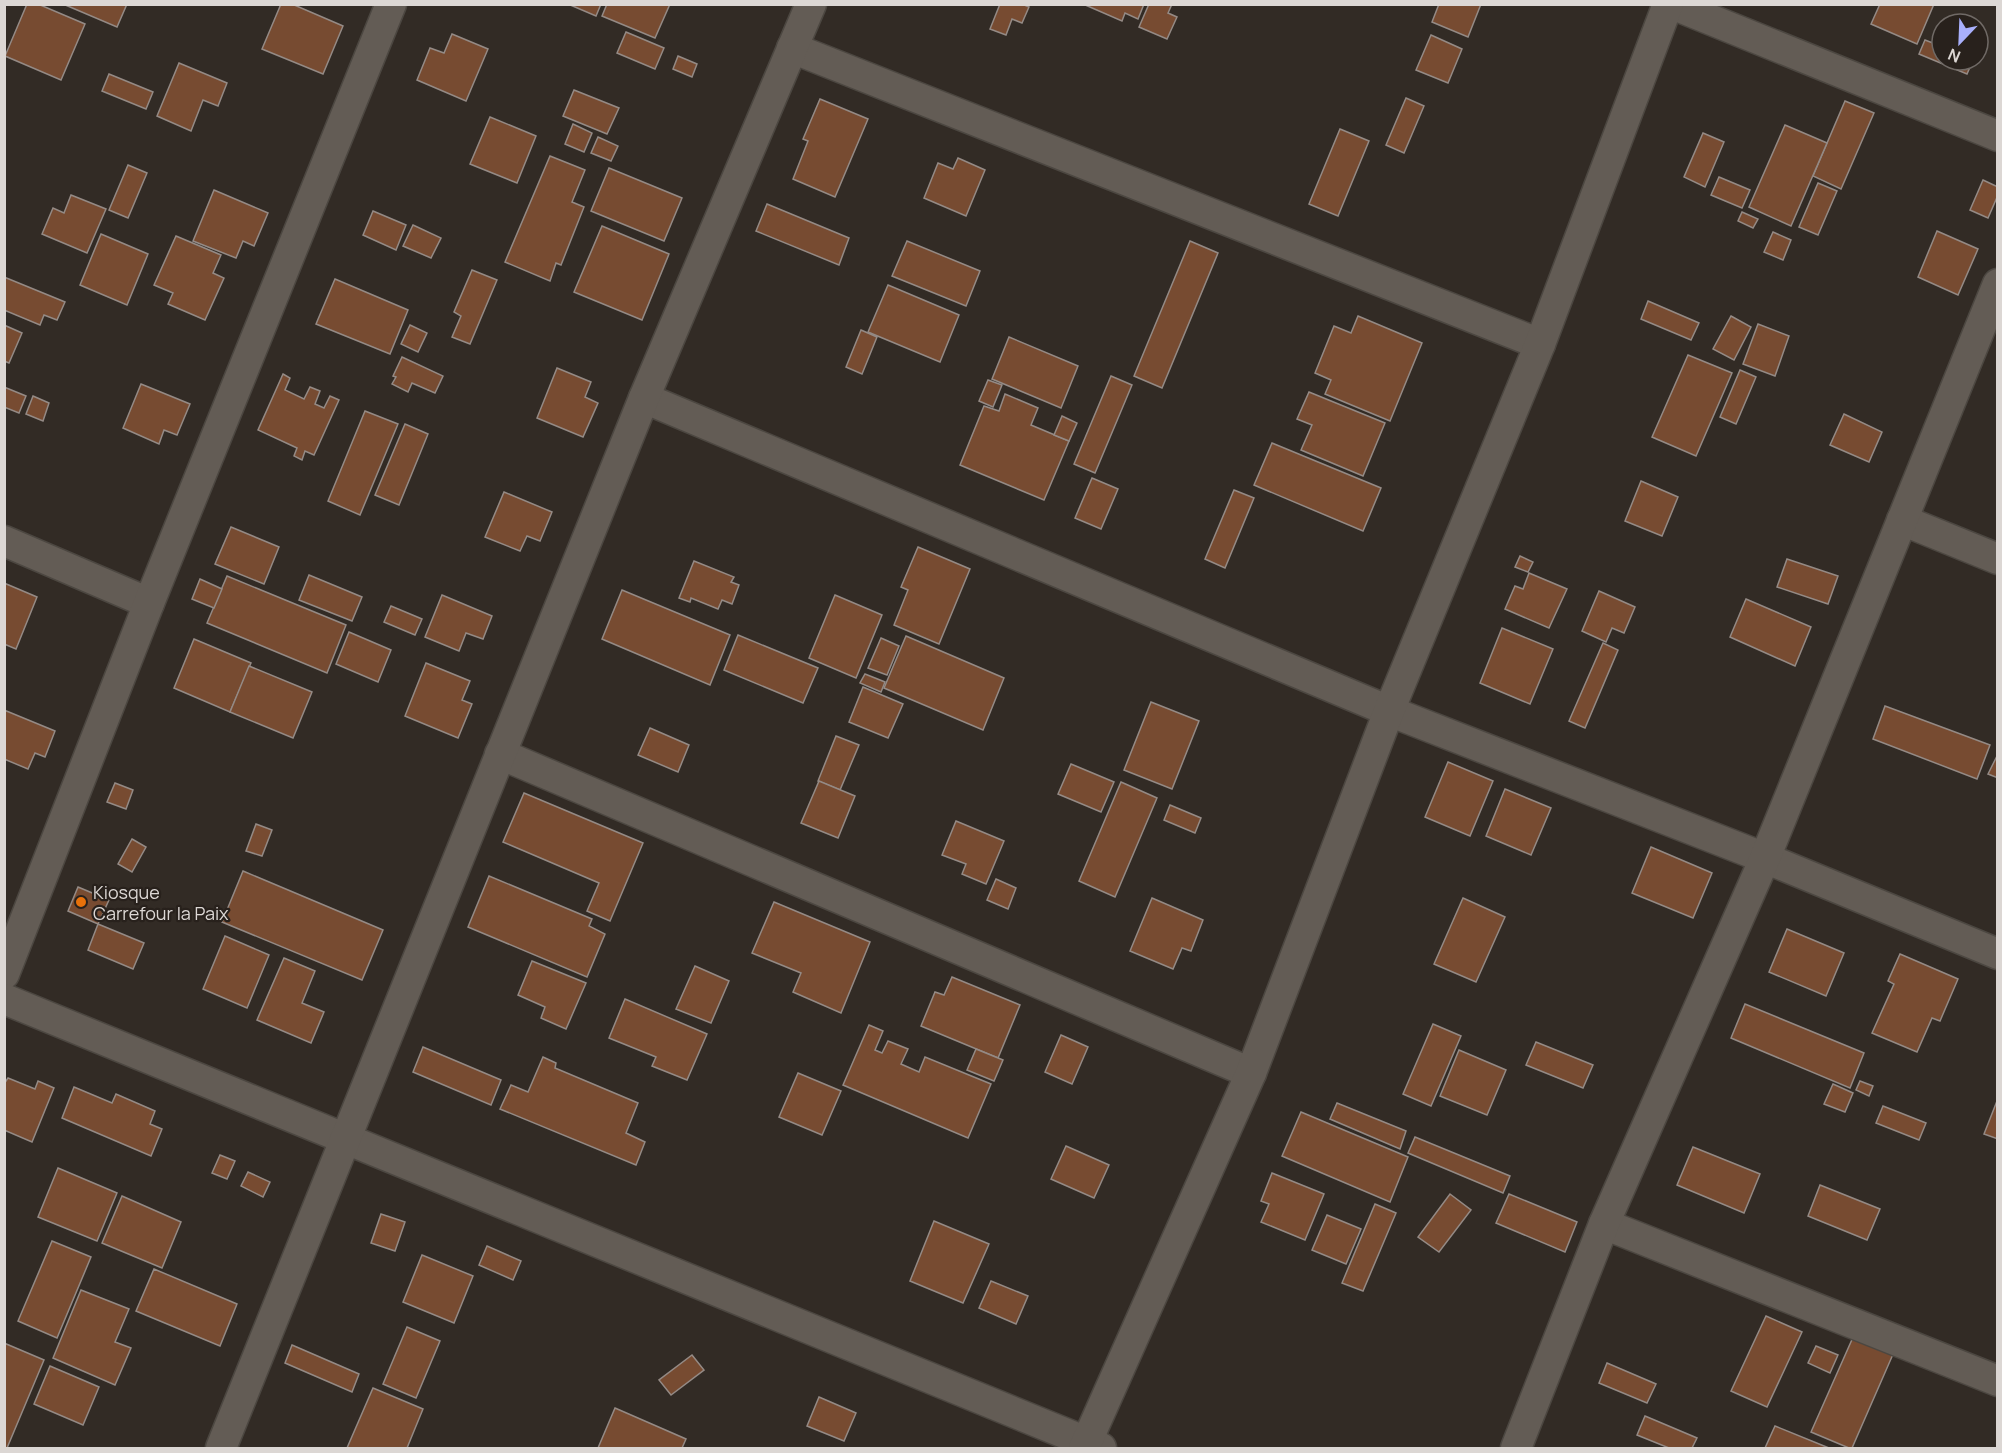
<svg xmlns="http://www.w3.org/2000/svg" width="2002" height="1453" font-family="Manrope,sans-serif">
  <rect width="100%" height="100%" fill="#322b25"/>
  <!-- building -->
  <g fill="#774b31" stroke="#948a85" stroke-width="1.5">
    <path d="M27,4h11l47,20 -24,56 -56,-24z"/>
    <path d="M63,4h64l-10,23z"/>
    <path d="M281,4h11l51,22 -20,48 -61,-25z"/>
    <path d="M568,4h33l-5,12z"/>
    <path d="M607,4h63l-15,34 -53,-22z"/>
    <path d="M1000,4h22l7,3 -7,16 -10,-4 -6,16 -16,-6z"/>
    <path d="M1083,4h61l-6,15 -13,-6 -3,8z"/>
    <path d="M1149,4h23l-4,9 9,4 -10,22 -28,-12z"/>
    <path d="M1439,4h42l-13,33 -36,-15z"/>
    <path d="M1880,4h54l-17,40 -46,-20z"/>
    <path d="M626,32l38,16 -9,21 -38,-16z"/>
    <path d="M452,34l36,15 -22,52 -49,-21 13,-32 14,5z"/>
    <path d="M1431,35l31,14 -14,34 -32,-13z"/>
    <path d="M1942,35v25h31l-6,14 -48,-20 6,-14 13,5z"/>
    <path d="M678,56l19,8 -5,13 -19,-8z"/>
    <path d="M179,63l48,20 -9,23 -15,-6 -12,31 -34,-15z"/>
    <path d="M109,74l44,18 -7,17 -44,-18z"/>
    <path d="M574,90l45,18 -12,26 -44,-18z"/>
    <path d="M1406,98l18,8 -20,47 -18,-8z"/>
    <path d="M820,99l48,20 -33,78 -42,-18 15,-38 -5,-2z"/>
    <path d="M1845,101l29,12 -33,76 -28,-13z"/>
    <path d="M490,117l46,19 -19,47 -47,-19z"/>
    <path d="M573,124l19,9 -8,19 -19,-8z"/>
    <path d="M1785,125l42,18 -36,83 -42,-19z"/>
    <path d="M1340,129l29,12 -31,75 -29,-12z"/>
    <path d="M1703,133l21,9 -19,45 -21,-10z"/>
    <path d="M598,137l20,9 -7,15 -20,-8z"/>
    <path d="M550,156l35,14 -13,32 12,5 -23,58 -5,-2 -6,18 -45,-19z"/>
    <path d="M958,158l27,12 -19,46 -42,-18 14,-35 15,6z"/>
    <path d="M128,165l19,8 -19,45 -19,-8z"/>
    <path d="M609,168l73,30 -18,43 -73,-30z"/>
    <path d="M1719,177l31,13 -8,18 -31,-13z"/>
    <path d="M1983,180l15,7v8l-10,23 -18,-8z"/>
    <path d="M1818,183l19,8 -19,44 -19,-8z"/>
    <path d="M214,190l54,23 -14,33 -11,-5 -7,17 -43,-17z"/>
    <path d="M71,195l35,14 -19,44 -45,-19 11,-26 11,5z"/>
    <path d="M767,204l82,34 -10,27 -83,-34z"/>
    <path d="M373,211l33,14 -10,25 -33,-15z"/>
    <path d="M1742,212l16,7 -5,9 -15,-7z"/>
    <path d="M413,225l28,13 -10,20 -28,-12z"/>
    <path d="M602,226l67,28 -27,66 -68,-28z"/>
    <path d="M1937,231l41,18 -20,46 -40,-18z"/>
    <path d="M1773,232l18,8 -8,20 -19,-8z"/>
    <path d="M101,234l47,20 -21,51 -47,-20z"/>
    <path d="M176,236l45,19 -8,18 11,5 -19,42 -37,-16 5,-11 -19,-8z"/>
    <path d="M907,241l73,30 -14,35 -74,-30z"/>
    <path d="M1190,241l28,12 -56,135 -28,-12z"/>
    <path d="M472,270l25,10 -27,64 -18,-7 9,-21 -7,-4z"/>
    <path d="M4,277l61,25 -8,18 -13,-5 -4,10 -36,-15z"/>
    <path d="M335,279l73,31 -18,44 -74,-30z"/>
    <path d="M888,285l71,30 -19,47 -72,-30z"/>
    <path d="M1648,301l51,22 -8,17 -50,-21z"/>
    <path d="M1358,316l64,27 -32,78 -65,-27 6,-14 -16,-7 19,-47 17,7z"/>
    <path d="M1731,316l20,11 -17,33 -21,-11z"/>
    <path d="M1758,324l31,12 -14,40 -32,-12z"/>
    <path d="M4,325l18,8 -13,30 -5,-2z"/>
    <path d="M410,325l17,8 -9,19 -17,-8z"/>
    <path d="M861,330l16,7 -15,37 -16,-7z"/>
    <path d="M1009,337l69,29 -17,42 -69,-29z"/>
    <path d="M1688,355l44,18 -36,83 -44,-19z"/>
    <path d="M402,357l41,19 -8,17 -23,-10 -4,9 -16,-8 4,-7 -3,-1z"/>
    <path d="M557,368l34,14 -6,15 13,6 -15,34 -46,-19z"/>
    <path d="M1740,370l16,7 -20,47 -16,-7z"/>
    <path d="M283,374l7,4 -5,12 19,9 6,-12 10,4 -5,13 9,4 6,-12 9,4 -25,55 -9,-4 -3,9 -8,-4 3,-8 -39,-18z"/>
    <path d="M1111,376l21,9 -37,88 -21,-9z"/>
    <path d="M988,380l14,5 -9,22 -14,-6z"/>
    <path d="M141,384l49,20 -13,31 -13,-5 -5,14 -36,-16z"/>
    <path d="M4,387l22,9 -7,17 -15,-6z"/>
    <path d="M1309,392l76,31 -22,53 -62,-26 11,-25 -15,-6z"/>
    <path d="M1005,394l33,14 -7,17 38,16 -25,59 -84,-35 24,-59 15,5z"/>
    <path d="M33,396l16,7 -6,18 -17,-7z"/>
    <path d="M365,411l33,13 -38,91 -32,-14z"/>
    <path d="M1844,414l38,18 -13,30 -39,-17z"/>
    <path d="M1062,416l15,7 -8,18 -15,-6z"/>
    <path d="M405,424l23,10 -29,71 -24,-10z"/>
    <path d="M1272,443l109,45 -18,43 -109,-46z"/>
    <path d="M1092,478l26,11 -17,40 -26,-11z"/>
    <path d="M1641,481l37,16 -16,39 -37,-15z"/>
    <path d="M1234,490l20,8 -29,70 -20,-9z"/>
    <path d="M504,492l48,20 -12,29 -13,-5 -7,15 -35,-14z"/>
    <path d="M231,527l48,20 -15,37 -49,-20z"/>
    <path d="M918,547l52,22 -31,75 -45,-19 14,-35 -7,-3z"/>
    <path d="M1520,556l13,6 -5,10 -13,-5z"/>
    <path d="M1787,559l51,17 -10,28 -51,-17z"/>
    <path d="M694,561l40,16 -3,5 8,3 -7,19 -10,-4 -4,9 -27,-11 -1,4 -11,-4z"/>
    <path d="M1529,573l38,16 -18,39 -44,-19 10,-23 8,3z"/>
    <path d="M309,575l53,22 -10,24 -53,-21z"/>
    <path d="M227,576l119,49 -19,48 -120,-50z"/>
    <path d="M200,579l22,10 -8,19 -22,-9z"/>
    <path d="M4,583l33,14 -21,52 -12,-5z"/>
    <path d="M622,590l108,45 -20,50 -108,-46z"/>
    <path d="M1599,591l36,16 -11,26 -12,-5 -6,14 -24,-11z"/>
    <path d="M442,595l50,21 -9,23 -17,-6 -7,18 -34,-14z"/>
    <path d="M835,595l47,20 -26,63 -47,-20z"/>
    <path d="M1746,599l65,28 -16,39 -65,-29z"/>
    <path d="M391,606l31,13 -7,16 -31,-13z"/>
    <path d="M1502,628l51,21 -23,55 -50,-21z"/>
    <path d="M349,632l42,18 -13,32 -42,-18z"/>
    <path d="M738,635l80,33 -15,35 -79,-33z"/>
    <path d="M906,636l98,42 -21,52 -99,-42z"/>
    <path d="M881,638l18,8 -12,29 -19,-7z"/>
    <path d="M194,639l57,24 -21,49 -56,-24z"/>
    <path d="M1603,643l15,7 -33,78 -16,-7z"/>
    <path d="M426,663l44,18 -8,19 10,4 -14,34 -53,-22z"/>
    <path d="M249,666l63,26 -19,46 -63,-26z"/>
    <path d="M865,674l20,8 -4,10 -21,-9z"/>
    <path d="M863,687l40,17 -15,34 -39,-16z"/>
    <path d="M1151,702l48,19 -27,68 -48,-19z"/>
    <path d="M1885,706l105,39 -13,34 -104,-40z"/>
    <path d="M4,710l51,21 -10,26 -10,-4 -7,16 -24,-10z"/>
    <path d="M650,728l39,17 -11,27 -40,-17z"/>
    <path d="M836,736l23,9 -19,45 -22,-9z"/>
    <path d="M1998,754v24l-10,-4z"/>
    <path d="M1448,762l45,19 -23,55 -45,-19z"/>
    <path d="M1071,764l43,18 -13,30 -43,-18z"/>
    <path d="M819,781l36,15 -17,42 -37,-15z"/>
    <path d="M1121,782l36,16 -42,99 -36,-16z"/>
    <path d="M115,783l18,7 -7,19 -19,-7z"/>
    <path d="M1505,789l46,19 -20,47 -45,-19z"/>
    <path d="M524,793l119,50 -33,78 -23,-10 12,-28 -96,-41z"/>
    <path d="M1170,805l31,13 -6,15 -31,-13z"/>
    <path d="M956,821l48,20 -18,43 -24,-10 4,-10 -24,-9z"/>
    <path d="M256,824l16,6 -10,26 -16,-5z"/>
    <path d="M132,839l14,8 -14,25 -14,-8z"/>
    <path d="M1651,847l61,26 -19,45 -61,-25z"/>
    <path d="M243,871l140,59 -21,50 -140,-58z"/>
    <path d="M489,876l103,43 -3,7 16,8 -18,43 -119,-50z"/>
    <path d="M996,879l20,9 -8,21 -21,-9z"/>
    <path d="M78,887l31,13 -11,24 -30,-13z"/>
    <path d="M1152,898l51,22 -12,31 -9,-3 -9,21 -43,-18z"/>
    <path d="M1463,898l42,19 -29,65 -42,-18z"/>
    <path d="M774,902l96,40 -29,71 -48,-21 8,-19 -49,-20z"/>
    <path d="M98,924l46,19 -11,26 -45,-19z"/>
    <path d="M1787,929l57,24 -18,43 -57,-24z"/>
    <path d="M225,936l44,19 -22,53 -44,-19z"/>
    <path d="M1900,954l58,25 -18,42 -8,-3 -15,34 -45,-19 22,-49 -6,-3z"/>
    <path d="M284,958l31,13 -13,32 22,9 -13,31 -54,-23z"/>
    <path d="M532,961l54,22 -20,46 -25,-11 4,-11 -27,-12z"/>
    <path d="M695,966l34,15 -18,42 -35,-14z"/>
    <path d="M952,977l68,28 -22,53 -77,-32 14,-34 9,3z"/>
    <path d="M625,999l82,35 -20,46 -35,-14 4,-9 -47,-19z"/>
    <path d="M1745,1004l119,49 -14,35 -119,-50z"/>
    <path d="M1433,1024l28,12 -30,70 -28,-12z"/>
    <path d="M869,1025l14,6 -8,19 7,3 6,-12 20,8 -7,15 18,8 6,-15 66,27 -23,54 -125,-53z"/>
    <path d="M1061,1035l27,12 -16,37 -27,-12z"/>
    <path d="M1536,1042l57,23 -10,23 -57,-23z"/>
    <path d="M423,1047l78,33 -10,25 -78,-33z"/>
    <path d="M976,1049l27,11 -9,21 -27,-11z"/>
    <path d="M1459,1050l47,20 -19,45 -47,-19z"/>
    <path d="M543,1057l13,6 -1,5 83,35 -12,30 19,9 -9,23 -136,-56 11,-24 17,7z"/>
    <path d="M798,1073l43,18 -19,44 -43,-18z"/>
    <path d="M8,1078l27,11 3,-8 16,7 -22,54 -28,-12v-46z"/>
    <path d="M1860,1081l13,5 -4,10 -13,-6z"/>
    <path d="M1833,1084l20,9 -8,19 -21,-8z"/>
    <path d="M74,1087l38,16 4,-9 39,17 -5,13 12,5 -11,27 -89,-38z"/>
    <path d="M1997,1101h1v38l-14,-5z"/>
    <path d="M1337,1103l69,28 -6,18 -70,-30z"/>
    <path d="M1883,1106l43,17 -7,17 -43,-17z"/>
    <path d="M1301,1112l107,45 -18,45 -108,-46z"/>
    <path d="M1415,1137l95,39 -7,17 -95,-40z"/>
    <path d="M1066,1146l43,19 -15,33 -43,-19z"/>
    <path d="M1693,1147l67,27 -16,39 -67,-28z"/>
    <path d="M220,1155l15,6 -8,18 -15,-6z"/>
    <path d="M58,1168l59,25 -20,48 -59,-24z"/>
    <path d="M248,1172l22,10 -7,15 -22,-11z"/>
    <path d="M1272,1173l52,21 -19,46 -44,-18 8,-18 -8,-3z"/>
    <path d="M1820,1185l60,24 -13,31 -59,-24z"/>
    <path d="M1450,1194l21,16 -32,42 -21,-15z"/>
    <path d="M1509,1194l68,28 -12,30 -69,-29z"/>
    <path d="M122,1196l59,26 -19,46 -60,-25z"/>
    <path d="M1375,1204l21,9 -33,78 -21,-8z"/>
    <path d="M381,1214l24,8 -10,29 -24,-8z"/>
    <path d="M1327,1215l34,14 -15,35 -34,-14z"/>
    <path d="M934,1221l55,23 -26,59 -53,-22z"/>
    <path d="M52,1241l39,16 -34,81 -39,-17z"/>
    <path d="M487,1246l34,15 -8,19 -34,-15z"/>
    <path d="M422,1255l51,21 -19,47 -51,-21z"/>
    <path d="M154,1269l83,35 -17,42 -84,-35z"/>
    <path d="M991,1281l37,15 -12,28 -37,-16z"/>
    <path d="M81,1290l48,19 -14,33 16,6 -16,37 -62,-27z"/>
    <path d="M1766,1316l36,16 -35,75 -36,-16z"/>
    <path d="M407,1327l33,14 -24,57 -33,-14z"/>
    <path d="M1854,1335l40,17 -42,96h-3l-38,-16z"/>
    <path d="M4,1343l40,17 -37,88h-3z"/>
    <path d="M292,1345l67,29 -7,18 -67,-29z"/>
    <path d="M1816,1346l22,9 -8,18 -22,-10z"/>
    <path d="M692,1355l12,15 -33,25 -12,-15z"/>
    <path d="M1607,1363l49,21 -9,19 -48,-20z"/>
    <path d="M50,1366l49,21 -16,38 -49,-21z"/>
    <path d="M373,1388l50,21 -16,39h-60z"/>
    <path d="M819,1397l37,16 -12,28 -37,-15z"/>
    <path d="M615,1408l71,31 -4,9h-84z"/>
    <path d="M1645,1416l52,22 -5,10h-23l-32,-13z"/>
    <path d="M1775,1426l54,22h-64z"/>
  </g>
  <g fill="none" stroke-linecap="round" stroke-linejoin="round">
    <defs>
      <g id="minor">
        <path d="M1672,4l326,132"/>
        <path d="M792,48l748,296"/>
        <path d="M644,398l745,313 376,147 233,96"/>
        <path d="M1902,520l96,39"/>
        <path d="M4,541l145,62"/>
        <path d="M500,754l751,319"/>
        <path d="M4,974l145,-371 242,-599"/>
        <path d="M4,999l1097,449"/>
        <path d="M1604,1224l394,157"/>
        <path d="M221,1448l423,-1050 167,-394"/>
        <path d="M1084,1448l167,-375 138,-362 151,-367 128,-340"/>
        <path d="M1516,1448l88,-224 161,-366 233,-574"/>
      </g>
    </defs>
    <!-- minor casing -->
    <use href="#minor" stroke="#4c4741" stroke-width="33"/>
    <!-- minor -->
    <use href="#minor" stroke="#635c55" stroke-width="30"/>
  </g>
  <!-- markers -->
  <circle fill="#e8710a" stroke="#28211c" stroke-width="2" cx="81" cy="902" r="6"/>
  <g text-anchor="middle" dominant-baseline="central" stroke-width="4.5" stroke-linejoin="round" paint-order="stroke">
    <!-- poi labels -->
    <g font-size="18" fill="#dcd7d4" stroke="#28211c" text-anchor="start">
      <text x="93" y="892">Kiosque<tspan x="93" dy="21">Carrefour la Paix</tspan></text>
    </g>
  </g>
  <!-- border -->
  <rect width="2002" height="1453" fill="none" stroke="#dcd7d4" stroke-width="12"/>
  <!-- north arrow -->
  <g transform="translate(1960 42) rotate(203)"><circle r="28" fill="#28211c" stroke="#706a66" stroke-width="1.5"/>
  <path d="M0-4.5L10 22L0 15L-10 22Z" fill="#a9b0fc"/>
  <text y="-9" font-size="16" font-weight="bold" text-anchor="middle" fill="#dcd7d4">N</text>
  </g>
</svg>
